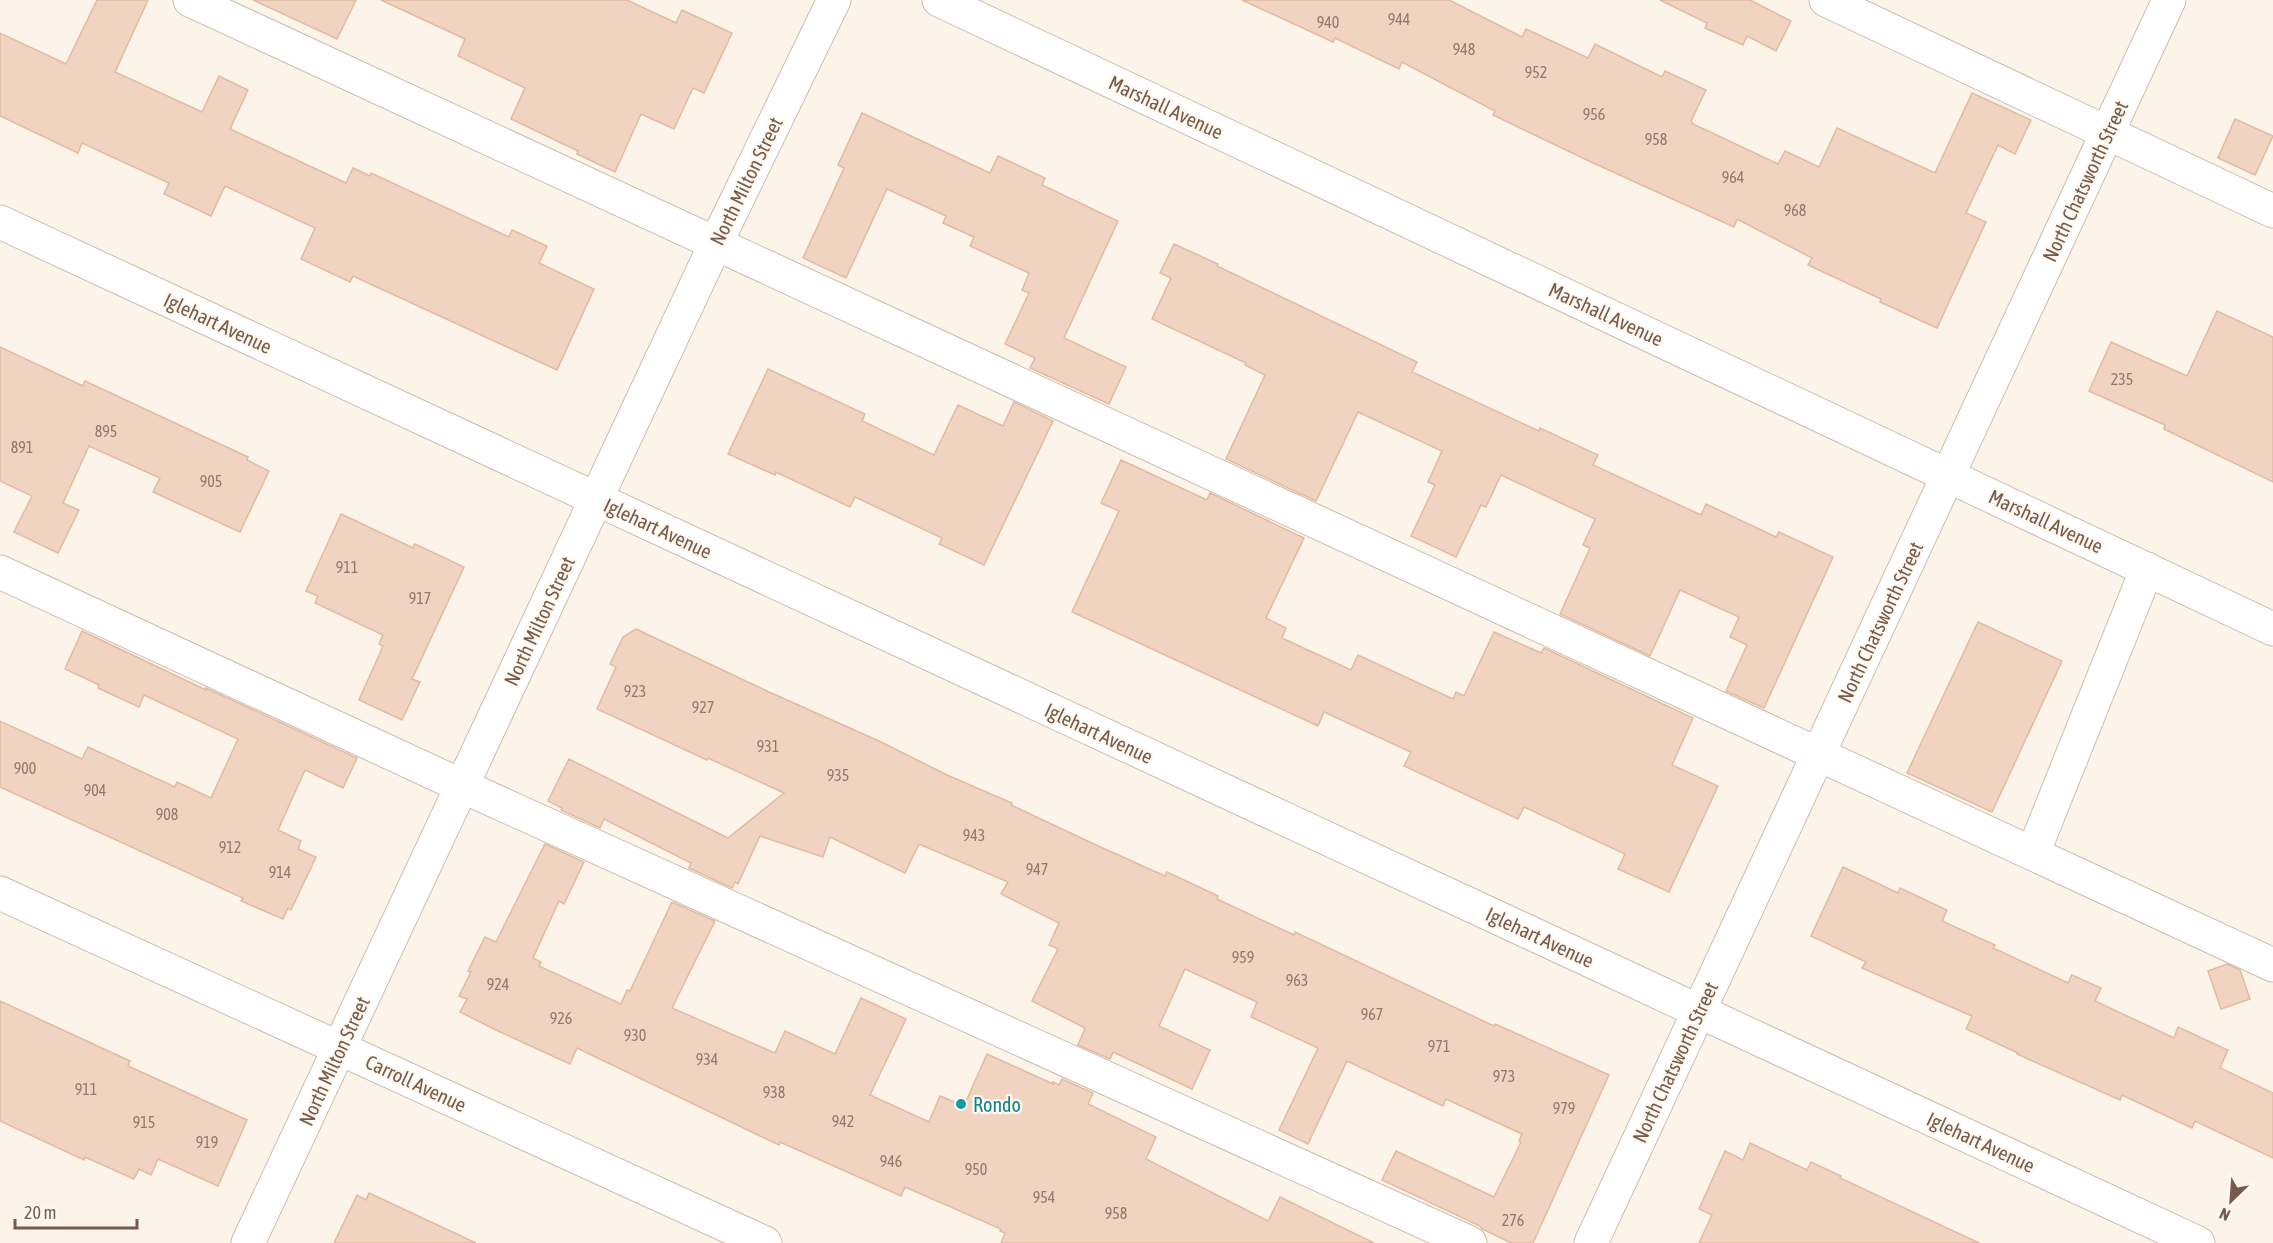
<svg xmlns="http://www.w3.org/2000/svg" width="2273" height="1243" font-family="'Asap Condensed',sans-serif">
  <rect width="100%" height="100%" fill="#fcf4e8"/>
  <!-- building -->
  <g fill="#f0d4c1" stroke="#e2baa2" stroke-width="1.5">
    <path d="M97,0h51l-33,72 87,40 17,-36 29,14 -18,39 116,54 7,-15 17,8 1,-3 138,64 3,-7 35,16 -8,17 55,26 -37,81 -204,-94 -3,6 -49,-23 14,-31 -90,-42 -14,30 -47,-22 5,-11 -87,-40 -4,10 -78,-37v-83l66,31z"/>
    <path d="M253,0h103l-19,39z"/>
    <path d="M381,0h246l49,23 6,-13 50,23 -28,60 -11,-5 -19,41 -33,-15 -26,58 -38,-18 1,-3 -67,-32 14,-31 -67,-32 7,-17z"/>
    <path d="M1242,0h207l73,37 4,-8 62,29 7,-14 67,33 3,-6 41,19 -15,31 2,3 85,40 7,-13 34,16 18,-39 98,45 37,-80 59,27 -16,34 -17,-9 -32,68 20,9 -49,106 -57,-26 1,-3 -73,-34 4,-7 -75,-39 -3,8 -143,-65 -98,-47 2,-4 -93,-49 -3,7 -64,-31 -2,4z"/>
    <path d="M1660,0h90l41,21 -15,30 -29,-15 -4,9 -38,-17 2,-5z"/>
    <path d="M862,113l128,60 8,-17 47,22 -3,7 76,36 -54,117 62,29 -17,37 -79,-36 5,-10 -30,-14 24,-51 -7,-3 7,-17 -59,-27 4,-9 -31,-14 3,-7 -59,-27 -41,89 -43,-20 41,-90 -6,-3z"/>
    <path d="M2235,119l38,17 -18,39 -37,-17z"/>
    <path d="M1174,244l44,20 -1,2 200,96 -5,10 127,59 1,-3 58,27 -5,10 108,50 5,-11 70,33 3,-5 54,25 -69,151 -38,-17 21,-46 -17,-8 9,-20 -59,-27 -30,66 -90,-42 30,-66 -7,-3 12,-26 -94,-44 -15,32 -5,-2 -25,52 -45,-21 24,-51 -7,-3 14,-31 -84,-39 -42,89 -90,-42 39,-84 -20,-10 1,-2 -94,-44 19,-41 -11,-5z"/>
    <path d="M2217,311l56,26v145l-109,-53 1,-4 -76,-34 22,-49 76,34z"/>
    <path d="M0,347l83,39 2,-5 122,57 41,19 -1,3 22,11 -29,61 -87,-40 7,-14 -71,-32 -26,57 16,7 -21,43 -44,-21 18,-36 -32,-15z"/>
    <path d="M768,369l97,45 -3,7 72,34 24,-50 45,21 11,-24 39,19 -69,144 -45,-21 3,-6 -87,-41 -5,10 -74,-35 -1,3 -47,-21z"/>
    <path d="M1121,460l86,40 3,-7 94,45 -38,80 20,10 -4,10 69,32 7,-15 95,44 3,-7 8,4 30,-64 47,21 3,-5 149,70 -21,47 46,21 -49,106 -51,-23 7,-15 -101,-47 -6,12 -114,-53 7,-14 -87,-40 -6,14 -246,-114 47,-101 -18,-8z"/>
    <path d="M341,514l72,34 2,-4 49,23 -52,112 8,3 -18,38 -43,-20 24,-54 -4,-2 4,-9 -68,-32 3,-7 -12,-5z"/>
    <path d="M1978,622l84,39 -70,151 -85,-39z"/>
    <path d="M636,629l133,63 110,49 68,34 65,28 -1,2 85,40 69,31 2,-4 51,24 -1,3 77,36 1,-3 199,94 1,-2 114,51 -76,168h-22l-29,-14 -2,-3 -98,-46 14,-29 98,46 27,-55 -2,-1 3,-7 -76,-35 -3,7 -96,-45 -39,83 -29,-14 39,-82 -67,-31 6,-15 -72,-33 -26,57 51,24 -18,39 -79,-37 -3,7 -32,-14 7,-17 -53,-27 26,-52 -9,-4 10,-22 -58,-29 7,-12 -89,-38 -14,29 -75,-36 -7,20 -63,-21 -22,48 -3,-2 -3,6 -43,-20 2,-5 -87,-44 -4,9 -39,-18 1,-2 -14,-7 21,-42 159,79 56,-45 -76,-35 -1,2 -110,-51 19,-42 -6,-3 13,-27z"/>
    <path d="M82,631l124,59v-2l151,70 -14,30 -38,-18 -27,60 23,11 -3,8 18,8 -25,53 -3,-2 -5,11 -42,-18 2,-3 -243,-111v-66l82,38 6,-12 87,40 2,-5 34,16 27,-59 -94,-44 -5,12 -41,-19 1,-3 -34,-16z"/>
    <path d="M545,844l39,18 -20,42 -5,-3 -26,57 8,4 -2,4 82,38 6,-14 3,1 42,-89 43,19 -43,87 103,45 10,-22 50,23 26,-56 45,21 -36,76 59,27 11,-26 24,10 23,-52 66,30v-2l6,3 3,-6 31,14 -5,11 68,33 -10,22 122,62 12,-24 94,46h-373l4,-10 -5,-2 1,-2 -96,-42 -4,9 -121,-54 -1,3 -202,-97 -7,16 -72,-33 -38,-19 7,-13 -8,-3 12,-24 -3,-1 17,-34 11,5z"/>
    <path d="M1843,867l55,26 2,-5 47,22 -5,11 53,24 -2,3 75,35 4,-8 29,13 -6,13 79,37 4,-11 50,23 -8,18 53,25v65l-78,-37 -3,7 -70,-33 -2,5 -103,-46 1,-1 -52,-24 6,-13 -110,-48 4,-6 -55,-26z"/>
    <path d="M2227,964l13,6 10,29 -29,10 -13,-38z"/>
    <path d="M0,1001l130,60 -2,5 119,54 -29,66 -60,-27 -7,16 -12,-6 -5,10 -49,-22 -1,3 -84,-39z"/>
    <path d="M1750,1143l57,27 4,-8 30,14 -1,2 139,65h-280l13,-28 -13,-6 26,-58 18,9z"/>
    <path d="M369,1193l107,50h-142l23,-48 9,5z"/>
  </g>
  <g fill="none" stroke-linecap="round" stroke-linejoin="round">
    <defs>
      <g id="minor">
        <path d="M190,0l2083,965"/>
        <path d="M939,0l1334,629"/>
        <path d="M1826,0l447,211"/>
        <path d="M0,222l2198,1021"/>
        <path d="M0,572l462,214 1008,457"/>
        <path d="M2033,853l114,-284"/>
        <path d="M0,893l765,350"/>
        <path d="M248,1243l467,-998 119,-245"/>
        <path d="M1591,1243l578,-1243"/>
      </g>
    </defs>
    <!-- minor casing -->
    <use href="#minor" stroke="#cdbcaf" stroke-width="35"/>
    <!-- minor -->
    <use href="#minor" stroke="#fff" stroke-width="33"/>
  </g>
  <!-- markers -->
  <circle fill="#0f9aa8" stroke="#fef8ef" stroke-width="2" cx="961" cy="1104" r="6"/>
  <g text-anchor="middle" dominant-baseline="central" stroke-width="4.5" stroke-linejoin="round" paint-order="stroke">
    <!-- number labels -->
    <g font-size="16" fill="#94796a">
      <text x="1399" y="19">944</text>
      <text x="1328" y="22">940</text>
      <text x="1464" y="49">948</text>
      <text x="1536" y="72">952</text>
      <text x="1594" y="114">956</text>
      <text x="1656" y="139">958</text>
      <text x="1733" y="177">964</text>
      <text x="1795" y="210">968</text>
      <text x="2122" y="379">235</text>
      <text x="106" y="431">895</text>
      <text x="22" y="447">891</text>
      <text x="211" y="481">905</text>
      <text x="347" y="567">911</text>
      <text x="420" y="598">917</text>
      <text x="635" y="691">923</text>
      <text x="703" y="707">927</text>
      <text x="768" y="746">931</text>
      <text x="25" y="768">900</text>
      <text x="838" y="775">935</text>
      <text x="95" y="790">904</text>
      <text x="167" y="814">908</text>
      <text x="974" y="835">943</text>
      <text x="230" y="847">912</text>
      <text x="1037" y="869">947</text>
      <text x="280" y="872">914</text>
      <text x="1243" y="957">959</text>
      <text x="1297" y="980">963</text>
      <text x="498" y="984">924</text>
      <text x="1372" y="1014">967</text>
      <text x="561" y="1018">926</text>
      <text x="635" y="1035">930</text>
      <text x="1439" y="1046">971</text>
      <text x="707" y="1059">934</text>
      <text x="1504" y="1076">973</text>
      <text x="86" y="1089">911</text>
      <text x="774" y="1092">938</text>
      <text x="1564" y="1108">979</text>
      <text x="843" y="1121">942</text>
      <text x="144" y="1122">915</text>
      <text x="207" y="1142">919</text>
      <text x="891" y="1161">946</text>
      <text x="976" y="1169">950</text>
      <text x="1044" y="1197">954</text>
      <text x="1116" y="1213">958</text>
      <text x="1513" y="1220">276</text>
    </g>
    <!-- street labels -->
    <g font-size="20" fill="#755b4d" stroke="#fef8ef">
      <text transform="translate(1166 107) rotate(25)">Marshall Avenue</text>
      <text transform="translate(746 181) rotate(-64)">North Milton Street</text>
      <text transform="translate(2085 181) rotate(-65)">North Chatsworth Street</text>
      <text transform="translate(1606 314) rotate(25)">Marshall Avenue</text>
      <text transform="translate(218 323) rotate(25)">Iglehart Avenue</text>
      <text transform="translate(2046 521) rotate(25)">Marshall Avenue</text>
      <text transform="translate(658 528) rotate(25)">Iglehart Avenue</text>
      <text transform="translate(539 621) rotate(-65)">North Milton Street</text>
      <text transform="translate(1880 622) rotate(-65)">North Chatsworth Street</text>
      <text transform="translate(1099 733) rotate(25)">Iglehart Avenue</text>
      <text transform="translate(1540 937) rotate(25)">Iglehart Avenue</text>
      <text transform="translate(334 1061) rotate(-65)">North Milton Street</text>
      <text transform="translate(1675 1062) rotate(-65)">North Chatsworth Street</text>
      <text transform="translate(416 1083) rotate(25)">Carroll Avenue</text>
      <text transform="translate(1981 1142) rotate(25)">Iglehart Avenue</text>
    </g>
    <!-- culture labels -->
    <g font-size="20" fill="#0d838f" stroke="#fef8ef" text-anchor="start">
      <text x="973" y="1104">Rondo</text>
    </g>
  </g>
  <!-- north arrow -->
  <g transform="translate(2231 1201) rotate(205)" stroke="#fef8ef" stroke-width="4.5" paint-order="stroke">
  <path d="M0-4.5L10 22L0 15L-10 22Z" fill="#755b4d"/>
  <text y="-9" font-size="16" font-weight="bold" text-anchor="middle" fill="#755b4d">N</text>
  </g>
  <!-- scale -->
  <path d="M15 1219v9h122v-9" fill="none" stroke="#755b4d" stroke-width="3"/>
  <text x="24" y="1219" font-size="18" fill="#755b4d" stroke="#fef8ef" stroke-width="4.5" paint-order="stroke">20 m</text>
</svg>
